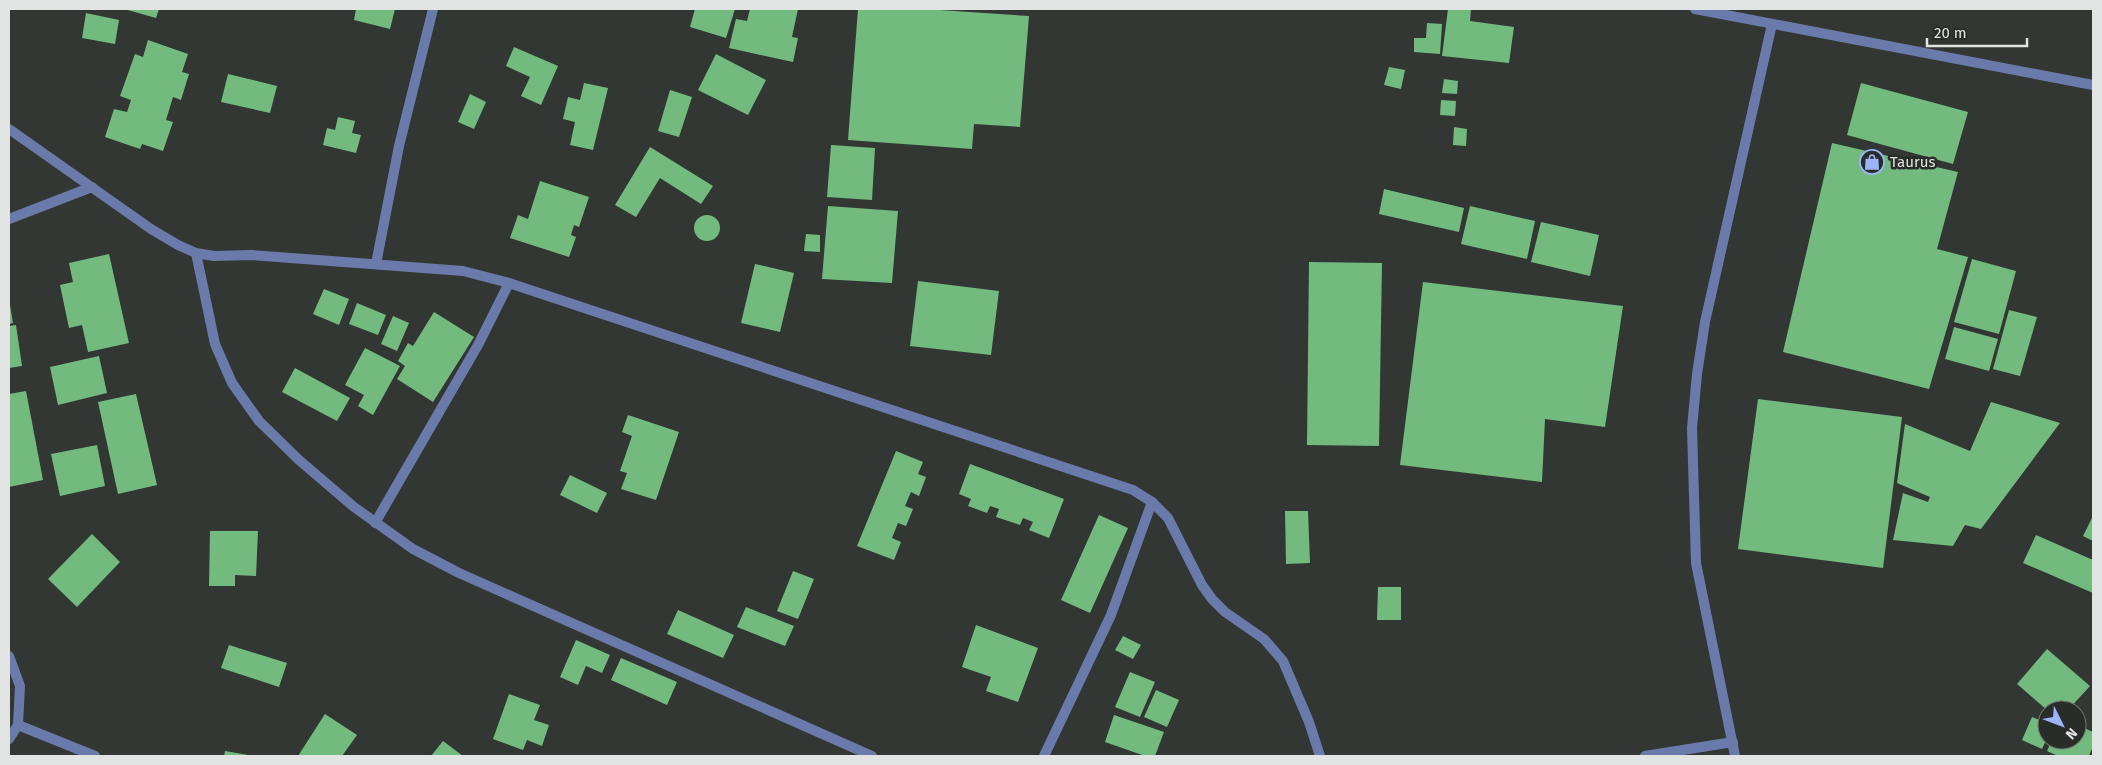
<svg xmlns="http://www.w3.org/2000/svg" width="2102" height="765" font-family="'Fira Sans',sans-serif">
  <rect width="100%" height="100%" fill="#333733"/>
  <!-- building -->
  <g fill="#73ba7f">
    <path d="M124,9h35l-3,9z"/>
    <path d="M356,9h39l-5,20 -36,-9z"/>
    <path d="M695,9h40l-9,29 -36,-11z"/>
    <path d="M750,9h48l-6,28 6,1 -5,24 -64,-14 7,-29 11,2z"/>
    <path d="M858,9h67l104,7 -9,111 -46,-3 -2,25 -124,-9z"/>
    <path d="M1448,9h23l-1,12 44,6 -5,36 -67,-7z"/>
    <path d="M86,13l33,7 -4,24 -33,-6z"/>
    <path d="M1427,23l15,1 -2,30 -26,-2v-14h12z"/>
    <path d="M148,40l40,14 -6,18 7,2 -8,26 -8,-3 -7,23 7,2 -10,29 -21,-7 -2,5 -35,-12 9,-28 13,3 4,-12 -11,-4 15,-42 8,3z"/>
    <path d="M514,47l44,19 -17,39 -20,-9 9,-19 -24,-11z"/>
    <path d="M716,54l50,26 -18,35 -50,-25z"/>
    <path d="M1389,67l16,3 -4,19 -17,-4z"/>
    <path d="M228,74l49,12 -7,27 -49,-11z"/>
    <path d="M1444,79l14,2 -1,13 -15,-1z"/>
    <path d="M584,83l24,5 -15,62 -23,-5 5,-23 -12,-3 5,-22 12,3z"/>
    <path d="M1861,83l107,29 -15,52 -106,-29z"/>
    <path d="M670,90l22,7 -13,40 -21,-6z"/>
    <path d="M470,94l16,8 -12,27 -16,-7z"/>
    <path d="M1441,100l15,1 -1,15 -15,-1z"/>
    <path d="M338,117l17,4 -3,12 9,2 -5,18 -33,-8 4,-17 8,2z"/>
    <path d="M1454,127l13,2 -1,17 -13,-1z"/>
    <path d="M1832,143l126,29 -21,77 31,8 -39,132 -146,-37z"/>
    <path d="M831,145l44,3 -3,52 -45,-3z"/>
    <path d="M650,147l63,39 -12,18 -41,-26 -24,39 -21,-12z"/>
    <path d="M540,181l49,16 -10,30 -5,-2 -3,10 5,2 -7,20 -59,-19 8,-23 10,4z"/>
    <path d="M1384,189l80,19 -5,24 -80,-18z"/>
    <path d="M828,206l70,5 -6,72 -70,-4z"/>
    <path d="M1470,206l65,15 -8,38 -66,-15z"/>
    <circle cx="707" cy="228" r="13"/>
    <path d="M1541,222l58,13 -9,41 -59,-14z"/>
    <path d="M806,234l14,1v17l-16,-1z"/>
    <path d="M109,254l20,89 -41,9 -6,-27 -13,3 -9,-43 13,-3 -4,-19z"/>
    <path d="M1972,259l44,12 -17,63 -45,-12z"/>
    <path d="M1309,262l73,1 -3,183 -72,-1z"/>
    <path d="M755,264l39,9 -14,59 -39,-9z"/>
    <path d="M918,281l81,10 -8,64 -81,-9z"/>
    <path d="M1423,282l200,24 -18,121 -60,-8 -3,63 -142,-17z"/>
    <path d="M324,289l25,10 -10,26 -26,-11z"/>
    <path d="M9,299l4,24 -4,1z"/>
    <path d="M357,303l29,12 -8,20 -29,-11z"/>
    <path d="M2009,310l28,7 -17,59 -27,-7z"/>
    <path d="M434,312l40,25 -41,65 -36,-23 8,-13 -7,-5 10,-18 5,3z"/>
    <path d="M393,316l16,7 -12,28 -16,-7z"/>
    <path d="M16,325l6,41 -13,2v-42z"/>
    <path d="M1954,327l44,12 -9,32 -44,-12z"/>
    <path d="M365,348l35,18 -27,49 -15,-9 6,-11 -19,-10z"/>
    <path d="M99,356l8,37 -49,12 -8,-38z"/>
    <path d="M295,368l55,30 -13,23 -55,-29z"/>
    <path d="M26,391l17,89 -34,7v-93z"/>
    <path d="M136,394l21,91 -39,9 -20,-92z"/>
    <path d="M1758,399l144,18 -19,151 -145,-19z"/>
    <path d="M1991,402l69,21 -79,106 -16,-4 -12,21 -60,-6 10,-47 25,9 2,-5 -33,-14 8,-59 65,27z"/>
    <path d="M628,415l51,17 -23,68 -35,-11 6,-16 -7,-2 12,-35 -10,-4z"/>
    <path d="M97,445l8,41 -45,10 -9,-42z"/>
    <path d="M896,451l27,11 -5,12 8,3 -7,19 -8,-4 -6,14 8,3 -7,17 -8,-3 -6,15 9,4 -7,18 -37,-14z"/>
    <path d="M970,464l94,35 -15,39 -20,-8 4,-8 -10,-4 -3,7 -24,-8 3,-8 -9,-3 -3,7 -19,-7 3,-7 -12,-5z"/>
    <path d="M570,475l37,18 -10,20 -37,-18z"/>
    <path d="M1285,511h23l2,52 -24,1z"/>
    <path d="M1099,515l29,13 -38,85 -29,-13z"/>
    <path d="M2093,516v25l-10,-5z"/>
    <path d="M210,531h48l-2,45 -21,-1v11h-26z"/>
    <path d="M92,534l28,28 -43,45 -29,-28z"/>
    <path d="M2036,535l57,25v33l-70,-30z"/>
    <path d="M793,571l21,8 -16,40 -21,-8z"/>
    <path d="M1378,587h23v33h-24z"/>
    <path d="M746,607l48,19 -9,20 -48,-19z"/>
    <path d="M678,610l56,25 -11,23 -56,-24z"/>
    <path d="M976,625l62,23 -20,54 -32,-11 5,-14 -29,-10z"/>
    <path d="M1123,636l18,9 -8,14 -18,-9z"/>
    <path d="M576,640l34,15 -8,18 -16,-7 -8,19 -18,-8z"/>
    <path d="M229,645l58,18 -8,24 -58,-19z"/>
    <path d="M2047,649l43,37 -22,24h-21l-30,-26z"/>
    <path d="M621,658l56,24 -10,23 -56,-25z"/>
    <path d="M1130,672l25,10 -15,35 -25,-10z"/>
    <path d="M1156,690l23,10 -12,27 -23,-10z"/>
    <path d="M509,694l31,11 -6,15 15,5 -7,21 -15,-6 -4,10 -30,-11z"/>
    <path d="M325,714l32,21 -15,21h-44z"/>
    <path d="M1114,715l50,17 -9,24h-10l-40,-14z"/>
    <path d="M2032,717l15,6v15l-5,11 -20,-9z"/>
    <path d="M2082,727l11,5v14l-4,10h-31l-11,-5 5,-11h25z"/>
    <path d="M443,741l20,15h-32z"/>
    <path d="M225,751l23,4v1h-24z"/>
  </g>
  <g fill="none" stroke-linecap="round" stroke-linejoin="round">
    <!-- street -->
    <g stroke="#6a7bab" stroke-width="10">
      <path d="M1695,9l398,76"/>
      <path d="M9,129l142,100 27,16 18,8 18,3 38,-1 211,16 46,12 624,207 19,12 16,16 34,67 10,14 13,13 39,27 19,22 26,61 11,34"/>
      <path d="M9,219l83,-32"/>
      <path d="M196,253l19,91 17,39 27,38 40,39 55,47 59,42 46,24 413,183"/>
      <path d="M376,264l23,-118 34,-137"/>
      <path d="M375,523l103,-178 31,-62"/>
      <path d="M9,656l11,30 -2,39 -9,14"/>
      <path d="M18,725l77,31"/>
      <path d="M1044,756l67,-141 41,-113"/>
      <path d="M1645,756l88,-14"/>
      <path d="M1735,756l-39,-193 -4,-135 5,-54 8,-52 67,-298"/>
    </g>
  </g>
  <!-- icons -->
  <defs>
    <symbol id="shop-ring" viewBox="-11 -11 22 22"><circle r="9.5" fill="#292d29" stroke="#9bb4fd" stroke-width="1.5"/><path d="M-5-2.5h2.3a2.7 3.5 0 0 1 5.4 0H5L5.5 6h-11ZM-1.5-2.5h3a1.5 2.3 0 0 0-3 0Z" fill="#9bb4fd"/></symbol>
  </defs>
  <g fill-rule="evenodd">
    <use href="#shop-ring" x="1858" y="148" width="28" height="28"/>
  </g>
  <g text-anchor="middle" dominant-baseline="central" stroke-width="5" stroke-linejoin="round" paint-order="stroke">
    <!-- poi labels -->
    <g font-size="15" fill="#e1e4e2" stroke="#292d29" text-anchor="start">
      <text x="1890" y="162">Taurus</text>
    </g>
  </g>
  <!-- border -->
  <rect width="2102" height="765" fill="none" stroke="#e1e4e2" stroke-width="20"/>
  <!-- north arrow -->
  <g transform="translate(2062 725) rotate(132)"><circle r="24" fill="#292d29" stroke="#737673"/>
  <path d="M0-4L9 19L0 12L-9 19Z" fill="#9bb4fd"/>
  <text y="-8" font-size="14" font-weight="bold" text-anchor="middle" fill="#e1e4e2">N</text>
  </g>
  <!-- scale -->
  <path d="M1927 38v8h100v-8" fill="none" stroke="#e1e4e2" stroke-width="2.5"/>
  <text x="1934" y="38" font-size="15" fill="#e1e4e2" stroke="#292d29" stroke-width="4" paint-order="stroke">20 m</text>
</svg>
